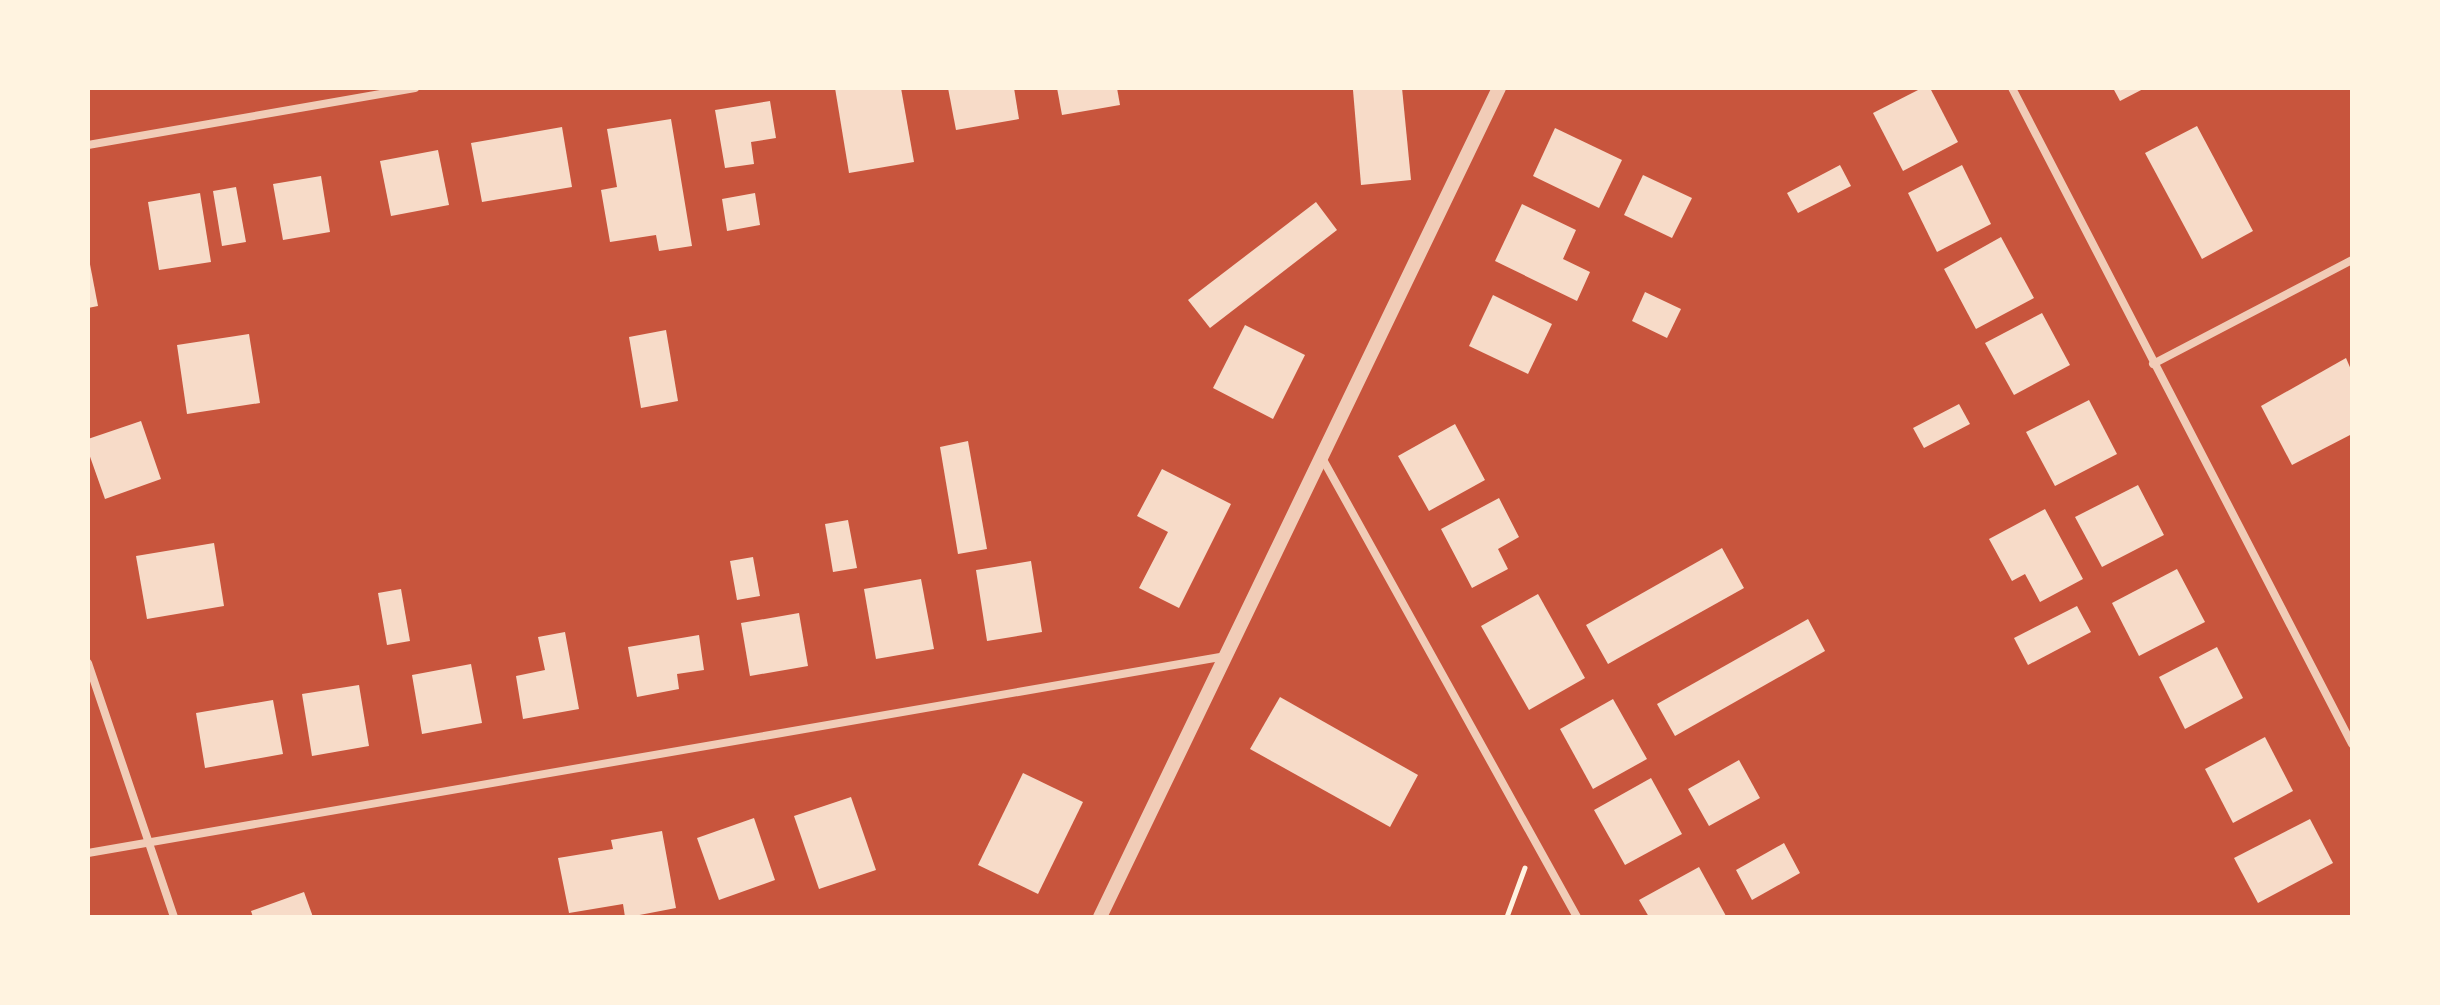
<svg xmlns="http://www.w3.org/2000/svg" width="2440" height="1005" font-family="Montserrat,sans-serif">
  <rect width="100%" height="100%" fill="#c8553d"/>
  <!-- building -->
  <g fill="#f7dbc8">
    <path d="M835,88h66l13,74 -65,11z"/>
    <path d="M948,88h66l5,31 -63,11z"/>
    <path d="M1057,88h60l3,17 -58,10z"/>
    <path d="M1372,88h30l9,92 -50,5 -8,-95z"/>
    <path d="M1922,88h8l28,54 -55,29 -30,-58z"/>
    <path d="M2113,88h32l-25,13z"/>
    <path d="M770,101l6,37 -25,4 3,22 -29,4 -10,-58z"/>
    <path d="M671,119l21,127 -33,5 -3,-16 -46,7 -9,-52 16,-3 -10,-58z"/>
    <path d="M2197,126l56,105 -51,28 -57,-106z"/>
    <path d="M562,127l10,60 -90,15 -11,-59z"/>
    <path d="M1555,128l67,32 -23,48 -66,-32z"/>
    <path d="M438,150l11,55 -58,11 -11,-55z"/>
    <path d="M1840,165l11,21 -53,27 -11,-20z"/>
    <path d="M1962,165l29,59 -54,28 -29,-59z"/>
    <path d="M1643,175l49,23 -20,40 -48,-23z"/>
    <path d="M321,176l9,56 -47,8 -10,-56z"/>
    <path d="M236,187l10,55 -24,4 -9,-55z"/>
    <path d="M200,193l11,69 -52,8 -11,-68z"/>
    <path d="M755,193l5,32 -33,6 -5,-32z"/>
    <path d="M1316,202l21,28 -127,98 -22,-28z"/>
    <path d="M1522,204l54,26 -13,29 27,13 -13,29 -82,-40z"/>
    <path d="M2001,237l33,61 -58,31 -32,-60z"/>
    <path d="M88,254l10,52 -10,2z"/>
    <path d="M1645,292l36,17 -14,29 -35,-17z"/>
    <path d="M1493,295l59,29 -24,50 -59,-28z"/>
    <path d="M2042,313l28,52 -56,30 -29,-52z"/>
    <path d="M1245,325l60,30 -32,64 -60,-31z"/>
    <path d="M666,330l12,71 -37,7 -12,-71z"/>
    <path d="M249,334l11,69 -73,11 -10,-69z"/>
    <path d="M2346,358l6,14v62l-60,31 -31,-59z"/>
    <path d="M2089,400l28,54 -62,32 -29,-54z"/>
    <path d="M1959,404l11,20 -46,24 -11,-20z"/>
    <path d="M141,421l20,58 -56,20 -17,-48v-12z"/>
    <path d="M1455,424l30,56 -56,31 -31,-55z"/>
    <path d="M968,441l19,108 -29,5 -18,-107z"/>
    <path d="M1162,469l69,35 -52,104 -40,-20 29,-56 -31,-16z"/>
    <path d="M2138,485l26,50 -62,32 -27,-50z"/>
    <path d="M1499,498l20,39 -21,12 10,20 -36,19 -31,-59z"/>
    <path d="M2045,509l38,70 -43,23 -15,-28 -13,7 -23,-42z"/>
    <path d="M848,520l9,48 -24,4 -8,-48z"/>
    <path d="M214,543l10,63 -77,13 -11,-63z"/>
    <path d="M1722,548l22,40 -136,76 -22,-39z"/>
    <path d="M753,557l7,39 -23,4 -7,-39z"/>
    <path d="M1031,561l11,71 -55,9 -11,-71z"/>
    <path d="M2177,569l28,53 -66,34 -27,-53z"/>
    <path d="M921,579l13,70 -58,10 -12,-70z"/>
    <path d="M401,589l9,52 -23,4 -9,-52z"/>
    <path d="M1538,594l47,84 -56,32 -48,-84z"/>
    <path d="M2077,606l14,26 -63,33 -14,-27z"/>
    <path d="M799,613l9,53 -58,10 -9,-53z"/>
    <path d="M1808,619l17,32 -150,85 -18,-32z"/>
    <path d="M565,632l14,77 -56,10 -7,-43 29,-6 -7,-33z"/>
    <path d="M699,635l5,35 -27,4 2,15 -42,8 -9,-50z"/>
    <path d="M2217,647l26,51 -58,31 -26,-52z"/>
    <path d="M471,664l11,59 -60,11 -10,-59z"/>
    <path d="M359,685l10,61 -57,10 -10,-62z"/>
    <path d="M1280,697l138,78 -28,52 -140,-78z"/>
    <path d="M1613,699l34,60 -54,30 -33,-60z"/>
    <path d="M273,700l10,54 -78,14 -9,-55z"/>
    <path d="M2265,737l28,54 -60,32 -28,-54z"/>
    <path d="M1739,760l21,38 -51,28 -21,-37z"/>
    <path d="M1023,773l60,29 -45,92 -60,-29z"/>
    <path d="M1651,778l31,56 -57,31 -31,-55z"/>
    <path d="M851,797l25,73 -57,19 -25,-73z"/>
    <path d="M754,818l21,62 -56,20 -22,-62z"/>
    <path d="M2310,819l23,44 -75,40 -24,-45z"/>
    <path d="M662,831l14,77 -47,9h-4l-2,-13 -54,9 -11,-55 55,-9 -2,-9z"/>
    <path d="M1784,843l16,30 -48,27 -16,-30z"/>
    <path d="M1699,867l27,49 -77,1 -10,-17z"/>
    <path d="M304,892l9,25h-60l-2,-6z"/>
  </g>
  <g fill="none" stroke-linecap="round" stroke-linejoin="round">
    <!-- path -->
    <path stroke="#fff3e0" stroke-width="5" d="M1507,917l18,-49"/>
    <!-- minor -->
    <g stroke="#f1ccb7" stroke-width="8">
      <path d="M2012,88l340,656"/>
      <path d="M88,145l327,-57"/>
      <path d="M2153,364l199,-104"/>
      <path d="M1321,456l256,461"/>
      <path d="M88,663l86,254"/>
      <path d="M88,853l1138,-197"/>
    </g>
    <!-- tertiary -->
    <path stroke="#f1ccb7" stroke-width="14" d="M1100,917l399,-829"/>
  </g>
  <!-- border -->
  <rect width="2440" height="1005" fill="none" stroke="#fff3e0" stroke-width="180"/>
</svg>
